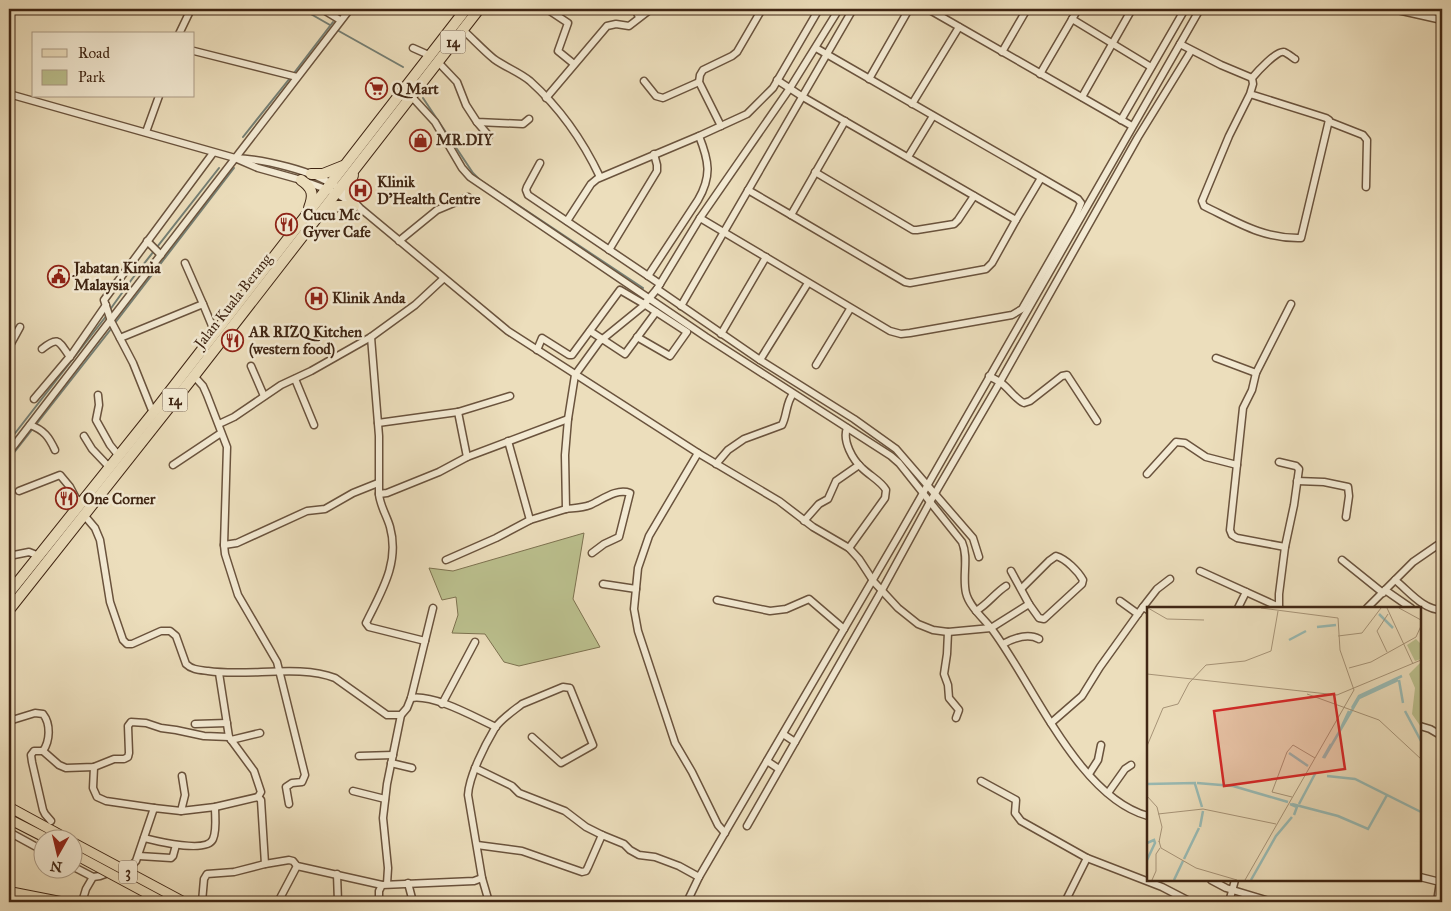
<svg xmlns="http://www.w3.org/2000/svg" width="1451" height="911" font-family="'IM FELL Great Primer',serif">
  <rect width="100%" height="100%" fill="#ecdebc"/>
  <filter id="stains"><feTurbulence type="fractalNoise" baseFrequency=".004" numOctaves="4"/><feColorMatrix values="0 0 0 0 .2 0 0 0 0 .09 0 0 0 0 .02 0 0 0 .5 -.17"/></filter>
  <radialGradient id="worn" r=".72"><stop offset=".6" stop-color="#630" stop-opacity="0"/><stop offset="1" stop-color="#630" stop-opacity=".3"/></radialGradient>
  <!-- green -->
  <path fill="#bbc08e" stroke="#7d7250" d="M584,533l-11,66 27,48 -81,19 -15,-4 -19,-28 -33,-1 6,-18 -2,-18 -14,3 -13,-32 24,3z"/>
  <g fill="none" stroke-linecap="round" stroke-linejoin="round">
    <!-- stream -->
    <g stroke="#757f74" stroke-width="2">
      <path d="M302,9l28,16"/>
      <path d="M1431,9l11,2"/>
      <path d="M342,11l1,-2"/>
      <path d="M337,30l66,37"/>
      <path d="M294,73l39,-51"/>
      <path d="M423,98l50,75 7,7 163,108"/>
      <path d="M243,137l47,-59"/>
      <path d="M109,311l23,-32 87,-111"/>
      <path d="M115,323l119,-155"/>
      <path d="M9,441l98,-126"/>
      <path d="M9,459l102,-130"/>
    </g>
    <defs>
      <g id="minor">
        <path d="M322,9l18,11"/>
        <path d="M547,9l21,14 -10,28 16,13"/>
        <path d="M635,9l4,8"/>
        <path d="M928,9l204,117"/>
        <path d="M1393,9l49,11"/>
        <path d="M1072,19l79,48"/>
        <path d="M463,30c10,9 20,20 31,29 11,8 25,13 36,22 30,27 53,60 70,96"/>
        <path d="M179,34l12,-25"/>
        <path d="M1180,44l41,21 31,13"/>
        <path d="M413,48l18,8"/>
        <path d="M194,51l103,26"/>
        <path d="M1002,52l25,-43"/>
        <path d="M438,62l19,20 9,23 11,17 46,2 6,-5"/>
        <path d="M1040,74l38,-65"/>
        <path d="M869,79l40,-70"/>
        <path d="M777,80l26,17 213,123 25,-42"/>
        <path d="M644,81l12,15 7,2 36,-16"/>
        <path d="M9,94l226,64 23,10 43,12 25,9 10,4 18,12"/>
        <path d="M1250,94l76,24 3,2 -28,118c-38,1 -64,-16 -97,-32l-2,-5 27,-65 21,-42 3,-10 -1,-6c5,-6 25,-28 32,-26 3,1 8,5 11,7"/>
        <path d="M412,97l23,25 27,46 8,9 236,160 185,119 8,7 63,79c7,16 0,34 4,51 3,13 17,25 25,35l38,-24 10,14 5,1 38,-35 1,-4c-5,-9 -17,-21 -27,-24l-7,5 -27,27"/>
        <path d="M1082,97l50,-88"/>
        <path d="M546,98l61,-72 9,-2 13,2 22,-17"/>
        <path d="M912,104l47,-77"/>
        <path d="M1121,120l64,-111"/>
        <path d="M477,122l12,14"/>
        <path d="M1330,122l33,13 4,5 -1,47"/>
        <path d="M721,126l-22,-44 1,-7 3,-5 29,-14 5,-4 25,-43"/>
        <path d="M146,132l13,-36"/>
        <path d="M908,157l25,-41"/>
        <path d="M235,158c29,1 78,13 102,29 9,5 16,13 23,21l148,123 190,122 81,48 34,26 36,21 10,11 15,23 24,26 20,16 15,6 15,2 43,-4c42,55 87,169 157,188"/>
        <path d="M540,163l-13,24 -1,3 2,5 132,89"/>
        <path d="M815,172l98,58h4l37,-6 4,-4 16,-24"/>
        <path d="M748,190l43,25 54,-94"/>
        <path d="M791,215l114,67 5,1 76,-14 6,-6 24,-43"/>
        <path d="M700,218l190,113 11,3 9,-1 102,-18 10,-6 55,-96 4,-10 -3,-4 -262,-151"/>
        <path d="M567,221l24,-37 6,-5 102,-43 48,-22 26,-26 46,-79"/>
        <path d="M147,241l14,14"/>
        <path d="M399,241l38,-31 31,-13"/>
        <path d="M609,250l48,-79v-6l-3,-11"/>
        <path d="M185,263l18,41"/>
        <path d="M648,276l50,-76c14,-24 11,-39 1,-64"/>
        <path d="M657,289l103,71 94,59 42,30 77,89 6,19"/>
        <path d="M681,306l172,-297"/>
        <path d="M590,331l35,23 31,-42"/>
        <path d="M721,334l45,-77"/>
        <path d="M371,337l8,99v58l8,-1 52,-21 28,-15 101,-38"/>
        <path d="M120,338l83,-34 12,29"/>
        <path d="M9,347l11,-20"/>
        <path d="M42,349c17,-14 17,-7 28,8"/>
        <path d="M537,350l5,-12 27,17h3l48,-65 24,14 43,28 -17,24 -33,-19"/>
        <path d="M1216,358l40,15"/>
        <path d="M760,360l48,-77"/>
        <path d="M816,365l34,-56"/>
        <path d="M251,366l13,30"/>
        <path d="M194,376l9,10 4,9 20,52 -3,98 1,9 13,41 39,67 28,113 -3,7 -10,1 -6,4 3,17"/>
        <path d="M989,376l11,6 138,-245 53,-86"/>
        <path d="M295,379l19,46"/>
        <path d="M98,395l1,10 -3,15 14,25 9,11"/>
        <path d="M34,399l38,-45 34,-49"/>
        <path d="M458,412l9,45"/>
        <path d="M153,413l-20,-50 -22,-42 -7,-21 109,-147"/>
        <path d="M378,423l80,-11 52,-16"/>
        <path d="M219,424l15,-7 47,-32 30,-14 60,-34 44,-32 28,-26"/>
        <path d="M30,425c14,5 19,12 25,25"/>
        <path d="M847,428c-5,13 6,32 15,40 8,8 19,13 24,22l-1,8 -36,50"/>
        <path d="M84,436l8,13 18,19"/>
        <path d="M508,441l22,79 36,-11"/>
        <path d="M9,452l341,-443"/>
        <path d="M698,453l-49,83 -11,32 -4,41 4,22 37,112 17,29 26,53 7,8"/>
        <path d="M1279,462l17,4 3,3 -5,36 -9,42"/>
        <path d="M716,464l12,-14 16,-11 38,-14c5,-9 4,-23 11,-31"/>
        <path d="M173,465l48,-32"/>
        <path d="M1147,474l29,-32 9,1 21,14 31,8"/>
        <path d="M1297,481l27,1 24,5 1,9 -3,21"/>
        <path d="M19,491l41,-16 10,12 10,19"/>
        <path d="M379,494c1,12 8,22 11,33 10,36 -9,65 -24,96l3,4 56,14"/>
        <path d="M84,515l11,13 5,12 10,62 13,38 4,4h5l29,-13h9l6,5 10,28c6,6 14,6 22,7 40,6 91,-7 127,7l52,37h14l6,-7 4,-10 22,-90"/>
        <path d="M804,521l15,-17 9,-5 8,-18 23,-16"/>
        <path d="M224,545l13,-2 70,-32 18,-2 28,-16 25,-10"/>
        <path d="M592,553l12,-9 15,-7 11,-44c-14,-5 -28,7 -40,12 -8,3 -16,3 -24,4l-1,-54 3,-36 7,-44 24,-33 43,-35 15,-18 43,-71 90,-130 49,-79"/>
        <path d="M9,556l20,-4 10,4"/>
        <path d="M446,560l50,-22 34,-18"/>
        <path d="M1342,560l41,33"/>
        <path d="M1011,571l18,33"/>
        <path d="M1200,571l79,36"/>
        <path d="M1395,580c14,11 28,30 47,30"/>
        <path d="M603,584l33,5"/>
        <path d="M1385,590l26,18"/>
        <path d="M717,600l53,11 16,-2 23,-10 35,30"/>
        <path d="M1120,601l18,13"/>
        <path d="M1143,607l14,-18 13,-10"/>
        <path d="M1238,608l8,-16"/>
        <path d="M1279,608v-14l6,-47 -48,-9 -5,-3 -2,-5 13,-122 9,-18 4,-17 35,-69"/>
        <path d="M1367,608l46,-46 29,-20"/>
        <path d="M976,611c12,-7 19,-18 30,-25"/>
        <path d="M948,632l-1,22 -3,20 4,11 1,13 10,12 -3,8"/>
        <path d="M1003,644c11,-6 25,-11 36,-5"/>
        <path d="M411,698c23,-4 63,19 85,29"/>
        <path d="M442,704l33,-62"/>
        <path d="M9,721l26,-8 8,1c8,10 7,27 0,37"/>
        <path d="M1051,723l31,-27 18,-29 43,-60 5,3"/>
        <path d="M195,724l32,-1"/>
        <path d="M1420,726l10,3 12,7"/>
        <path d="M783,734l12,8"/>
        <path d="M231,740l29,-7"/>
        <path d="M359,756l34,-1"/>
        <path d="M767,761l12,8"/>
        <path d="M391,763l21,5"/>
        <path d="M94,767l-1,21 4,9 9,4 48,7"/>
        <path d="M475,768l37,18 7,7 46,18 21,16 16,8"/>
        <path d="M1089,774l9,-14 3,-15"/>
        <path d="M981,781l35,19 -1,13 6,8 66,37"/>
        <path d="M353,791l32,8"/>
        <path d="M1108,793l17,-24 6,-4"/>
        <path d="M258,797l3,3 4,64"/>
        <path d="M181,811l4,-16 -3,-19"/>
        <path d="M51,821l-6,-7 -2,-4 -11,-48 -1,-7 3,-4h9l16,14 7,3 28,-1 20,-8h10l4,-2 1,-4 -1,-27 3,-4 15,1 15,5 15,2 28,6 25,1"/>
        <path d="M747,826l135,-236 48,-88 70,-120c9,6 15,17 24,21l6,-2 32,-25 5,-1 30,46"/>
        <path d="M9,832l33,18"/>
        <path d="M144,838c12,3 63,16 69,1 4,-9 2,-22 2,-32"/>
        <path d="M477,845l45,6 60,21 4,-1 2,-4 14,-32 22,9 6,6 9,5 16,2 24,9 20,11"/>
        <path d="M139,856l32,2 2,-2 3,-11"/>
        <path d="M72,866l21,11"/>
        <path d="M337,874l1,28"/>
        <path d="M1420,877l20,5"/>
        <path d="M1211,880l15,8 46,14"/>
        <path d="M408,883l5,19"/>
        <path d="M387,884l1,-16 -5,-50 4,-34 14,-69"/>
        <path d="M82,902l4,-13 7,-12 7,-1 33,-12 3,-3 18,-53 27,3 34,-4 43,-10 3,-5 -7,-21 -25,-34 -10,-64"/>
        <path d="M202,902l2,-23 3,-5 27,-2 31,-8 24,-4 4,1 4,5 85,19"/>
        <path d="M278,902l19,-36"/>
        <path d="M379,902v-11l3,-6 92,-4 8,-3"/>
        <path d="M489,902l-7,-24 -14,-83c1,-19 17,-50 27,-67 6,-9 18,-17 27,-24l41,-17 7,1 23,57 -32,18 -29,-26"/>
        <path d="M687,902l12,-25 200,-342 301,-526"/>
        <path d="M1065,902l22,-44 75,29 29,15"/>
        <path d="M1229,902l6,-22"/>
        <path d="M1437,902l5,-34"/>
      </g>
      <g id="major">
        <path d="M9,807l57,31"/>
        <path d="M9,819l37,19"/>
      </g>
      <g id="highway">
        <path d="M311,174h12l20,-8"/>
        <path d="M301,180c12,8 13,15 8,28"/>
        <path d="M350,197v-12l3,-10"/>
        <path d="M322,214l15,-8h17"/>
        <path d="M9,593l144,-180 313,-404"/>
        <path d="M9,610l185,-234 285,-367"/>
        <path d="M9,892l51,10"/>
        <path d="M9,901l10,1"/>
      </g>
    </defs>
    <!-- minor casing -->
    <use href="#minor" stroke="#6a533d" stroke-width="9"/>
    <!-- major casing -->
    <use href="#major" stroke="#3f2513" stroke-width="11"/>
    <!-- highway casing -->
    <use href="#highway" stroke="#3f2513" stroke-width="12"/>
    <!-- minor -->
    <use href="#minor" stroke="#f3ead3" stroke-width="6"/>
    <!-- major -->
    <use href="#major" stroke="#ecdebc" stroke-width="9"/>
    <!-- highway -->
    <use href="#highway" stroke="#ecdebc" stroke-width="10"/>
    <defs>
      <g id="major-bridge">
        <path d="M72,842l112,60"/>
        <path d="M72,853l91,49"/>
      </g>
    </defs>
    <!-- major-bridge casing -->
    <use href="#major-bridge" stroke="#3f2513" stroke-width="11" stroke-linecap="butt"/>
    <!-- major-bridge -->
    <use href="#major-bridge" stroke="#ecdebc" stroke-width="9"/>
  </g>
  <!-- icons -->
  <defs>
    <symbol id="supermarket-ring" viewBox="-11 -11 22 22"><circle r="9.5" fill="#f3ead3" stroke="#8f2418" stroke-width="1.5"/><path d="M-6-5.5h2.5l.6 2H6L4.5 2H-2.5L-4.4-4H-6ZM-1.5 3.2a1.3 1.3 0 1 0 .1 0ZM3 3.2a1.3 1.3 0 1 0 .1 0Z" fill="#8f2418"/></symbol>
    <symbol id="shop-ring" viewBox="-11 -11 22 22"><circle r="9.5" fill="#f3ead3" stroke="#8f2418" stroke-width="1.5"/><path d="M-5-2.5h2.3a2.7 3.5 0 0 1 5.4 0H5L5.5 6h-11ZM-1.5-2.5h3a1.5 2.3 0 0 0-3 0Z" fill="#8f2418"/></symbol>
    <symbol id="hospital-ring" viewBox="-11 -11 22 22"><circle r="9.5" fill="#f3ead3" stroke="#8f2418" stroke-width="1.5"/><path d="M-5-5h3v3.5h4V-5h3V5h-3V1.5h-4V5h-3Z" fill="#8f2418"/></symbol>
    <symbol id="restaurant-ring" viewBox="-11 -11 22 22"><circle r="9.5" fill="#f3ead3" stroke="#8f2418" stroke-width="1.5"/><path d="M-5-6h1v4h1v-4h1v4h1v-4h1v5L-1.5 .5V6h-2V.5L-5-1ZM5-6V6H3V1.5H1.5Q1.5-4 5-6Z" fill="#8f2418"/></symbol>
    <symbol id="civic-ring" viewBox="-11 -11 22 22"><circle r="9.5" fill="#f3ead3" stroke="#8f2418" stroke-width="1.5"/><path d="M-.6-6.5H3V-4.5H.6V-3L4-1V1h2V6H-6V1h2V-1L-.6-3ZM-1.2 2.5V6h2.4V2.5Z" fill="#8f2418"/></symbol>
  </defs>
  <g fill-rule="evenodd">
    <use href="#supermarket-ring" x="364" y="76" width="25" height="25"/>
    <use href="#shop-ring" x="408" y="128" width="25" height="25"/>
    <use href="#hospital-ring" x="348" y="178" width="25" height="25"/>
    <use href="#restaurant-ring" x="274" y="212" width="25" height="25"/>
    <use href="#civic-ring" x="46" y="264" width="25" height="25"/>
    <use href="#hospital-ring" x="304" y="286" width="25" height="25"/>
    <use href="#restaurant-ring" x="220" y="328" width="25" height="25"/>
    <use href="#restaurant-ring" x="54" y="486" width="25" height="25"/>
  </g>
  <g text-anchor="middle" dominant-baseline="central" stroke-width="5" stroke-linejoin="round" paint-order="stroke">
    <!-- shield labels -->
    <g fill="#f3ead3" stroke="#75604d" stroke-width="1">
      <rect x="440.5" y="30.5" width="25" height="23" rx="4"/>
      <rect x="162.5" y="388.5" width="25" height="23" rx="4"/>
      <rect x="119" y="860.5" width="18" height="23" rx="4"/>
    </g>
    <g font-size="14" font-weight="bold" fill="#3f2513">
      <text x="453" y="42">14</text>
      <text x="175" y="400">14</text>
      <text x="128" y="872">3</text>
    </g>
    <!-- poi labels -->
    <g font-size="15" font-weight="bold" fill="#3f2513" stroke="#f3ead3" text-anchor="start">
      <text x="392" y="89">Q Mart</text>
      <text x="436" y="140">MR.DIY</text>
      <text x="377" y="182">Klinik<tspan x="377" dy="17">D'Health Centre</tspan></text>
      <text x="303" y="215">Cucu Mc<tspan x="303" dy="17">Gyver Cafe</tspan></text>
      <text x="74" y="268">Jabatan Kimia<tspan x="74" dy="17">Malaysia</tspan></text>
      <text x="332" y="298">Klinik Anda</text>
      <text x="249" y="332">AR RIZQ Kitchen<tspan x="249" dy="17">(western food)</tspan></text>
      <text x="83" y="499">One Corner</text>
    </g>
    <!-- street labels -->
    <g font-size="15" fill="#3f2513" stroke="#f3ead3">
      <text transform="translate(233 301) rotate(-52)">Jalan Kuala Berang</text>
    </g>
  </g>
  <!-- overview -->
  <g transform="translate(1147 607)">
    <rect width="274" height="274" fill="#ecdebc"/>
    <path d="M269,32l5,5v15l-6,2 -8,-16zM274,55v65l-9,-13 3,-26 -6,-14z" fill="#bbc08e"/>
    <path fill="none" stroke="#99bbb5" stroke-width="2.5" d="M232,7l14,14M170,20l19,-2M142,33l17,-9M252,73l4,23M205,101l7,-12 43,-20M258,104l16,30M194,121l8,-17M142,146l19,13M176,151l8,-14M177,151l35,-60 39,-18M180,169l28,3 66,33M50,176l36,3 55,16M0,177l49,-1M48,177l7,23M143,197l7,3 -3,8M145,197l46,12 30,13 19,-34M152,197l17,-32M53,220l3,-16M0,236l7,-3 1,3 -8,17M37,252l15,-31M27,273l9,-19M104,273l25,-44 16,-19"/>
    <path fill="none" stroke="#a79478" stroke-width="1" d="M1,1l19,11 37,1M114,1l77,10 2,32 14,40M240,1l26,56M252,1l22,12M191,29l24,-3 19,-25M240,45l-10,-21 11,-17M202,61l22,-6 45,-25 5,-11M0,67l190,21 84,-35M160,87l72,26 42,39M0,139l16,-38 15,-4 11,-21 17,-18 39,-4 26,-10 7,-40M0,189l10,11 5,20 -3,15M145,190l-20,-5 15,-40 6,-7 22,13M11,207l45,-5 73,15M12,234l2,7 35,20 41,12M5,273l4,-9v-17l4,-6M98,273l109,-190"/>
    <path fill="#d62828" fill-opacity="0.15" stroke="#d62828" stroke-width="2.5" d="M187,87l11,75 -121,17 -10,-75z"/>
    <rect width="274" height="274" fill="none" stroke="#3f2513" stroke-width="2.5"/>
  </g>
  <!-- margin -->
  <rect width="1451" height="911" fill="none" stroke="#ecdebc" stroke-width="30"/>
  <rect x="10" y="10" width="1431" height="891" fill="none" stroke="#3f2513" stroke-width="2.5"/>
  <rect x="15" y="15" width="1421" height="881" fill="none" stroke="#3f2513"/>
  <!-- legend -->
  <rect x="32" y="32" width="162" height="65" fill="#f3ead3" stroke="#ab9b86"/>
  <rect x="42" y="49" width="25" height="8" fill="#ecdebc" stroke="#ab9b86"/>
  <text x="78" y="58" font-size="15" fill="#3f2513">Road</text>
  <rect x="42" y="70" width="25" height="15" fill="#bbc08e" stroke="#ab9b86"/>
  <text x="78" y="82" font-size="15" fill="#3f2513">Park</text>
  <!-- north arrow -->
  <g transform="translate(58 854) rotate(188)"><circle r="24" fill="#f3ead3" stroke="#ab9b86"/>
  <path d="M0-4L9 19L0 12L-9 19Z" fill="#8f2418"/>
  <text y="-8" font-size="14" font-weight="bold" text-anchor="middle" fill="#3f2513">N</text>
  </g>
  <rect width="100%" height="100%" filter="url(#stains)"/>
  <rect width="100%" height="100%" fill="url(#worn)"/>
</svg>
